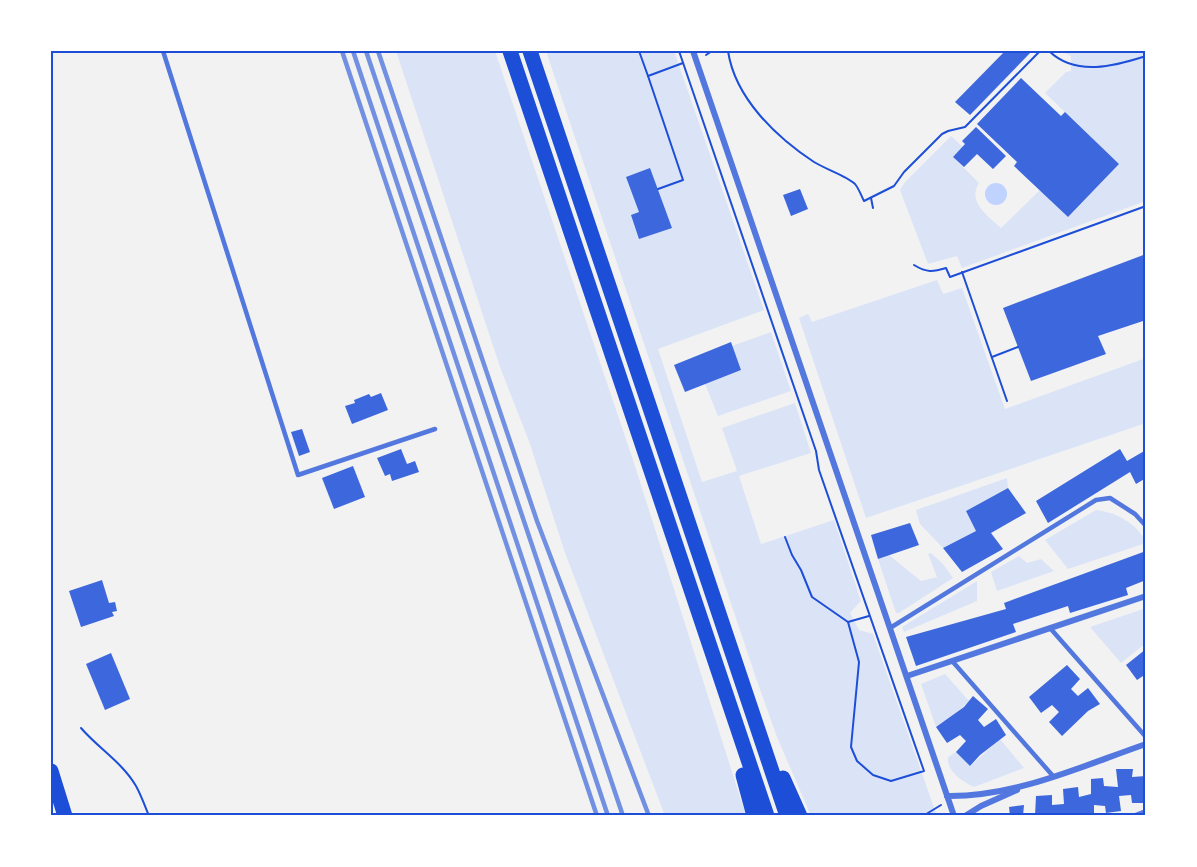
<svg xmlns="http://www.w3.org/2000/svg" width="1197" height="867" font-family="Cabin,sans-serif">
  <rect width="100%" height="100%" fill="#f2f2f2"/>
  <!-- green -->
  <g fill="#dbe4f7">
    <path d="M396,51h99l140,415 111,350h-81l-101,-266 -34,-106 -30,-77z"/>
    <path d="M546,51h128l90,259 -106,39 44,133 35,-11 -15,-43 73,-25 16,50 -72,23 22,68 73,-24 27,81 -11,12 9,17 14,4 64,182h-126l-34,-79 -20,-56z"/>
    <path d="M1060,51h86v150l-184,67 -5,-12 -29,8 -28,-74 5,-8 46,-46 12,11 -10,10 26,26c-12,19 9,33 22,45l39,-38 28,27 51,-53 -74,-71 21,-21 5,-1v-15z"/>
    <path d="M937,280l6,14 19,-6 43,121 141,-51v65l-280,95 -67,-200 9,-4 4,8z"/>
    <path d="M771,332l20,59 -73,25 -13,-32 36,-14 -9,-24z"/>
    <path d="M1007,478l1,10 -42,23 10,20 -33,17 -23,-24 -4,-14z"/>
    <path d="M1096,510c20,2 42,14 50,33l-78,26 -23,-29z"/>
    <path d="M931,553l12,11 10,14 -54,35h-3l-18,-54 11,-4 32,26 16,-4 -9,-23z"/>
    <path d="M1019,556l8,7 14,-4 13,12 -57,20 -6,-19z"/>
    <path d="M977,581v20l-73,31 -2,-5z"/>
    <path d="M1146,608v35l-25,20 -31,-36z"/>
    <path d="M945,674l24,27 -20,18 -13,8 -15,-43z"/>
    <path d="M1000,739l24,29 -50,19c-11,-5 -28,-16 -26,-30l8,-5 14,14z"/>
  </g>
  <!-- water -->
  <circle fill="#bfd3fe" cx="996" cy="194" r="11"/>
  <!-- building -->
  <g fill="#3d67dc">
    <path d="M1005,51h27l-62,64 -15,-13z"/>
    <path d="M1021,78l40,38 4,-4 54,52 -51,53 -54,-51 3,-4 -40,-38z"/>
    <path d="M976,127l30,29 -13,13 -16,-15 -13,13 -11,-10 12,-13 -3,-3z"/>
    <path d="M650,168l22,60 -33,11 -8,-24 8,-3 -13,-35z"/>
    <path d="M800,189l8,20 -17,7 -8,-21z"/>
    <path d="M1146,254v66l-48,16 8,18 -75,27 -28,-73z"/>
    <path d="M731,342l10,28 -56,22 -11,-27z"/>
    <path d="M381,393l7,17 -36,14 -7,-18 10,-3 -1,-3 15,-6 2,3z"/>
    <path d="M302,429l8,23 -11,4 -8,-24z"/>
    <path d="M401,449l6,15 8,-3 4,11 -27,9 -2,-7 -5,2 -8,-18z"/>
    <path d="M1120,449l7,12 19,-11v28l-10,6 -6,-12 -82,51 -12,-22z"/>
    <path d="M353,466l12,31 -31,12 -12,-31z"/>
    <path d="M1008,488l18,25 -35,20 12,16 -41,23 -19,-24 33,-17 -10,-20z"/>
    <path d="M910,523l9,22 -41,14 -7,-24z"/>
    <path d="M1146,551v29l-20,8 2,7 -58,18 -2,-7 -55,18 3,8 -100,34 -10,-29 100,-28 -2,-6z"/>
    <path d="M102,580l7,23 6,-1 2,9 -5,1 2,4 -33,11 -12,-36z"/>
    <path d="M1146,649v25l-9,6 -11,-15z"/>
    <path d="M111,653l19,46 -25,11 -19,-46z"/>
    <path d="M1067,665l13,14 -9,10 7,7 10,-8 12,16 -12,7 -26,25 -13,-14 10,-10 -7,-7 -11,8 -12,-16z"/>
    <path d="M973,696l15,13 -10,11 6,7 12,-8 10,16 -26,20 -10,11 -14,-14 10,-11 -6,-6 -13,8 -11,-16 28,-20z"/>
    <path d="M1116,769h17l-1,8 14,-1v27h-14l-1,-8 -12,1 2,15 -15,2 -1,-7 -11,-1v11h-59l1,-20 16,-1v10l12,-1 -1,-15 15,-2 1,10 12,-3v-15l12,-1 1,8 14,1z"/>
    <path d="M1024,805l-1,11h-13l-1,-9z"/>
  </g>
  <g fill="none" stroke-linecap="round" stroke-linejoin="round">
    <!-- path -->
    <g stroke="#1d4ed8" stroke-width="2">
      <path d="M639,51l9,25"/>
      <path d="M679,51l137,400 3,19 105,301 -33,10 -18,-6 -16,-14 -6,-14 8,-85 -11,-40"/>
      <path d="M728,51c7,47 48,86 86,111 11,7 33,14 41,22 4,5 6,11 9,17l30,-15 10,-14 38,-38 6,-3 17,-4 75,-76"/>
      <path d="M1049,51c27,26 66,15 97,5"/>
      <path d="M706,55l6,-4"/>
      <path d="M658,189l25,-9 -35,-104 35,-13"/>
      <path d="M871,198l2,10"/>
      <path d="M914,265c13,8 19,7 32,3l4,9 196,-71"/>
      <path d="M962,272l45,129"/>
      <path d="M992,357l26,-10"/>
      <path d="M785,537l7,18 9,15 11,27 36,25 21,-6"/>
      <path d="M81,728c17,20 41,34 55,58 5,9 9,20 13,30"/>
      <path d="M923,816l18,-11"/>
    </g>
    <!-- service -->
    <g stroke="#5277de" stroke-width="4.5">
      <path d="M163,51l135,424 137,-46"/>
      <path d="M890,628l206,-128 14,-2 25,16 11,12"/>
      <path d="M1050,628l96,109"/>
      <path d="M953,662l100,114"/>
      <path d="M1133,816l13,-5"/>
    </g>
    <!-- minor -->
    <g stroke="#5277de" stroke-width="6">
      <path d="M693,51l261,765"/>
      <path d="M907,676l239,-80"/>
      <path d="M947,796c69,1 135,-30 199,-52"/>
      <path d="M965,816l16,-10 36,-16"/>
    </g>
    <!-- motorway -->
    <g stroke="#1d4ed8" stroke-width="15">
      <path d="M510,51l257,765"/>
      <path d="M530,51l257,765"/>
      <path d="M51,771l14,45"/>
      <path d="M743,775l11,41"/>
      <path d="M783,778l17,38"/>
    </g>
    <!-- rail -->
    <g stroke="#7290e2" stroke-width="4.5">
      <path d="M342,51l255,765"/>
      <path d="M353,51l255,765"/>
      <path d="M366,51l257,765"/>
      <path d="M378,51l159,470 112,295"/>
    </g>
  </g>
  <!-- border -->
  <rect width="1197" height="867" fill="none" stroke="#ffffff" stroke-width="105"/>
  <rect x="52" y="52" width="1092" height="762" fill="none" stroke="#1d4ed8" stroke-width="2"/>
</svg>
